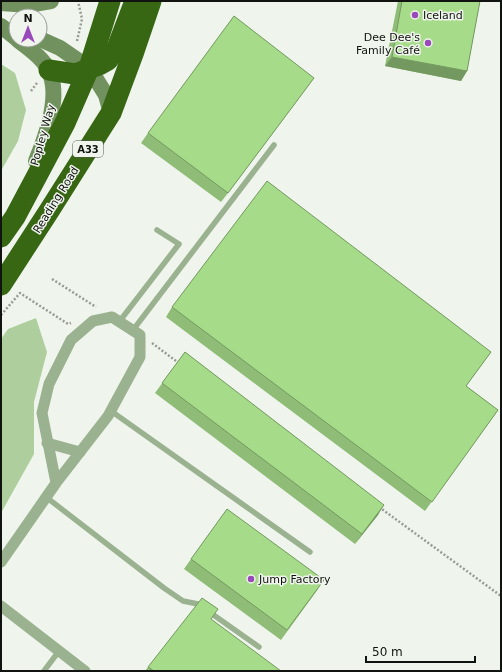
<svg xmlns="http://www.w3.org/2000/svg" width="502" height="672" font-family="'DejaVu Sans',sans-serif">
  <rect width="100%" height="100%" fill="#eff5ec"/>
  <!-- green -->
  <g fill="#aecf9d">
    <path d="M1,64l14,9 11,37 -8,31 -17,30z"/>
    <path d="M36,318l11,34 -13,50v52l-33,59v-174l7,-10z"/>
  </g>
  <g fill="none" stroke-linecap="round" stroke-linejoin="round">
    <!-- path -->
    <g stroke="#979b95" stroke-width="2.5" stroke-dasharray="2 2" stroke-linecap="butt">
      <path d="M77,41l5,-22 -4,-18"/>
      <path d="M31,91l6,-8"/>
      <path d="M52,279l44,28"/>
      <path d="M1,315l19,-22 48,31 3,-1"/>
      <path d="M152,343l28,21"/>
      <path d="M379,507l122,89"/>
    </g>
    <!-- lane -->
    <g stroke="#9bb290" stroke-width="5.5">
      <path d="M119,322l60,-78 -22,-14"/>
      <path d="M133,330l141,-185"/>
      <path d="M111,411l199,141"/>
      <path d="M46,497l118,91 19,13 15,3 61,43"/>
      <path d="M44,671l15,-20"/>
    </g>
    <!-- street -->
    <g stroke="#9bb290" stroke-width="11">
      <path d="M47,443l33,9"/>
      <path d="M1,562l55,-79 52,-67 32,-59v-22l-28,-18 -19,4 -22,19 -22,44 -7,29 14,70"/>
      <path d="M1,606l84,65"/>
    </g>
    <!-- secondary -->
    <g stroke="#71925f" stroke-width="16">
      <path d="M1,3l27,2 23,-4"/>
      <path d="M1,26l15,12"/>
      <path d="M40,39l20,9 29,20 17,27 5,18"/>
      <path d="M18,40c11,9 25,18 31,31 12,26 -3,65 -13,90"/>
    </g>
    <!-- highway -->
    <g stroke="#386714" stroke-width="21">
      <path d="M49,70l26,4 24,-9 9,-5 9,-12 18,-47"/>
      <path d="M1,237l14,-20 50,-94 24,-55 21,-67"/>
      <path d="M1,285l48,-74 62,-98 22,-59 18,-53"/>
    </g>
  </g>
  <!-- wall -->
  <g fill="#8fbc76">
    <path d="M398,1h82l-13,70 -6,10 -76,-15z"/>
    <path d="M307,87l-86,115 -80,-59 7,-10z"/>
    <path d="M172,307l319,45 -25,34 32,24 -73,101 -259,-194z"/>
    <path d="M185,352l193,163 -23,29 -200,-151z"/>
    <path d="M191,559l127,30 -37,51 -97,-71z"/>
    <path d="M148,667l133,4h-136z"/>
  </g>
  <!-- shaded-wall -->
  <g fill="#749960">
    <path d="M392,57l75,14 -6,10 -76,-15z"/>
    <path d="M314,78l-7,9 -86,115 7,-9z"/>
    <path d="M384,505l-6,10 -23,29 7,-10z"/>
  </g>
  <!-- building -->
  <g fill="#a6db89" stroke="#749960">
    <path d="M402,1h78l-13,70 -75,-14z"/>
    <path d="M234,16l80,62 -86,115 -80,-60z"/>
    <path d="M267,181l224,171 -25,34 32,24 -66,92 -260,-195z"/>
    <path d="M185,352l199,153 -22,29 -200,-151z"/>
    <path d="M227,509l97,71 -37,50 -96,-71z"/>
    <path d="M202,598l16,11 -7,10 70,52h-127l-6,-4z"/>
  </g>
  <!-- markers -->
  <g fill="#9949b9" stroke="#eff5ec" stroke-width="1.5">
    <circle cx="415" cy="15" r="4"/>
    <circle cx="428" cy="43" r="4"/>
    <circle cx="251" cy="579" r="4"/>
  </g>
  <g text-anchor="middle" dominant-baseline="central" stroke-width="3" stroke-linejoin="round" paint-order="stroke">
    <!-- shield labels -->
    <rect fill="#eff5ec" stroke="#545752" stroke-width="1" x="73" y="141" width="30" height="16" rx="3"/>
    <g font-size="10" font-weight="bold" fill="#111310">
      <text x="88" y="149">A33</text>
    </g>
    <!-- poi labels -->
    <g font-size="11" fill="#111310" stroke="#eff5ec" text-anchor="start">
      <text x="423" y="15">Iceland</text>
      <text x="420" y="37" text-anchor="end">Dee Dee's<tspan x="420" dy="13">Family Café</tspan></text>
      <text x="259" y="579">Jump Factory</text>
    </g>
    <!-- street labels -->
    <g font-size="11" fill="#111310" stroke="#eff5ec">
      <text transform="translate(43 135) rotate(-74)">Popley Way</text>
      <text transform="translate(56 200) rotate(-58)">Reading Road</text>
    </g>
  </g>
  <!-- border -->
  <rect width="502" height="672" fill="none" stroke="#111310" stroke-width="4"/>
  <!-- north arrow -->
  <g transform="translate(28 28)"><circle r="19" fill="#eff5ec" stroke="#969b94"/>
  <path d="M0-3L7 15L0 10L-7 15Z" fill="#9949b9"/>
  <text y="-6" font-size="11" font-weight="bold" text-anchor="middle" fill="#111310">N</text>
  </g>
  <!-- scale -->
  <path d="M366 656v6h109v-6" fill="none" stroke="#111310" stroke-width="2"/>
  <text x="372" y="656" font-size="12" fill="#111310" stroke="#eff5ec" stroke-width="3" paint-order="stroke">50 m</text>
</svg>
